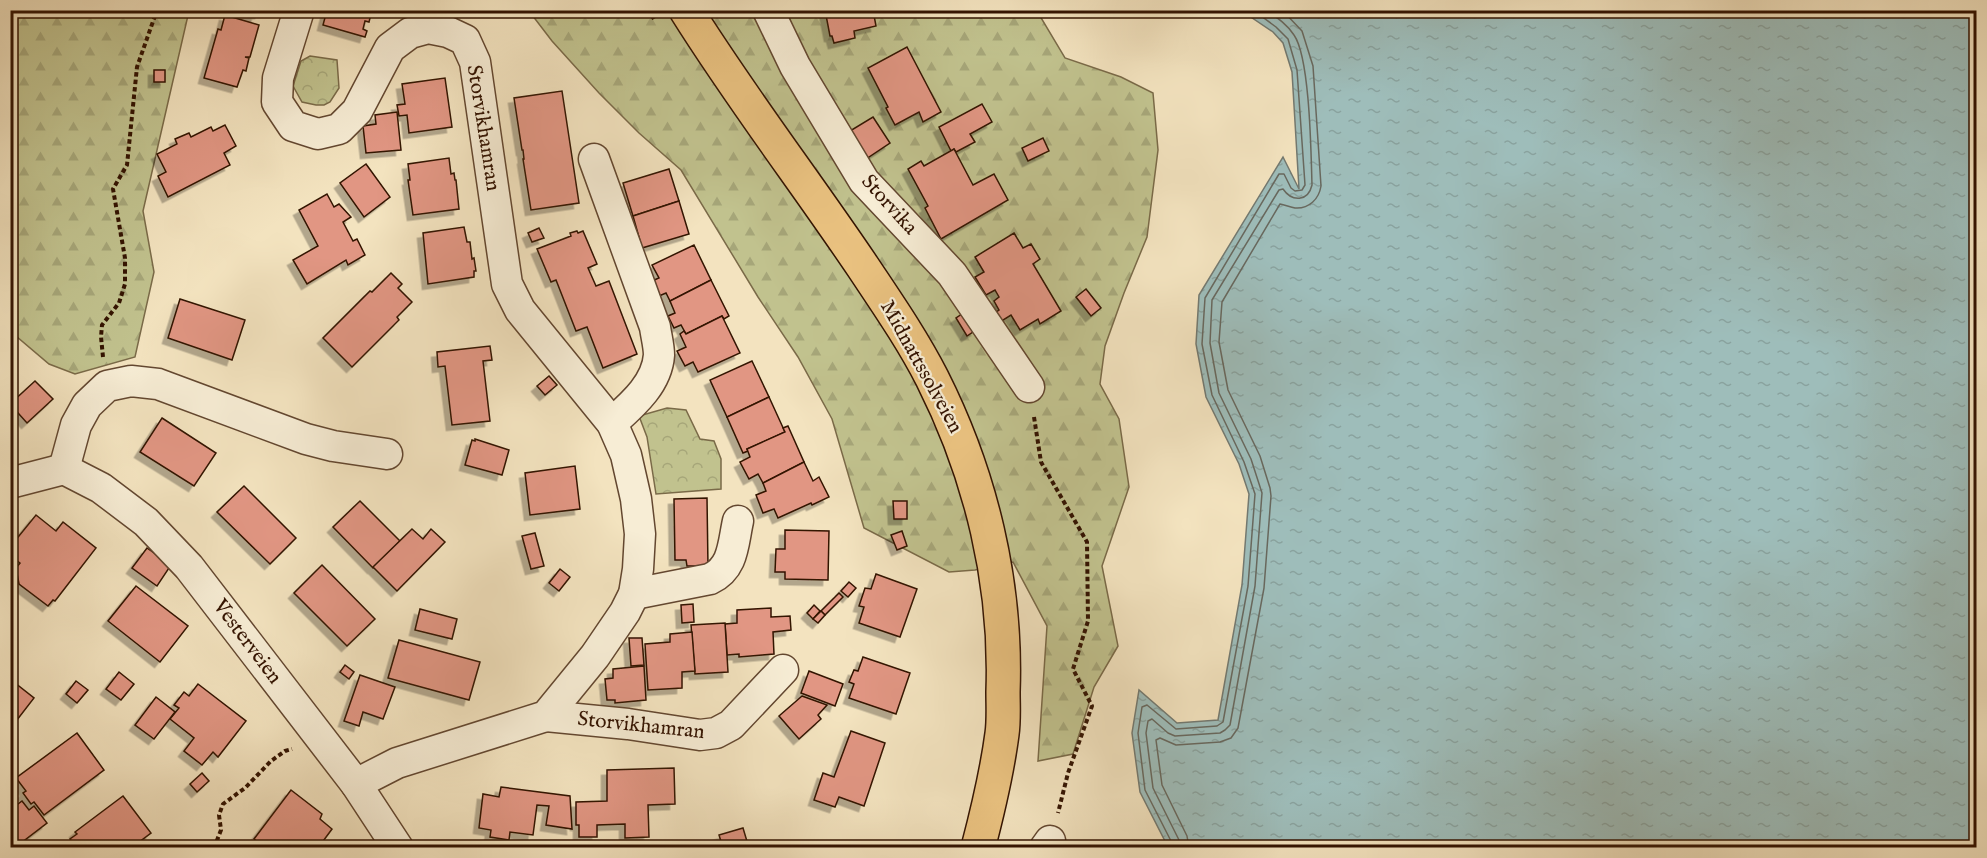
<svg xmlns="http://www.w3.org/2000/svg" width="1987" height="858" font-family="'IM FELL English',serif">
  <defs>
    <pattern id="forest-firs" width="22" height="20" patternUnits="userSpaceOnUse" patternTransform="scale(1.5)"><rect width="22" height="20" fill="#c1c28e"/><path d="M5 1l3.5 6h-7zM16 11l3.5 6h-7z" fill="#a6a679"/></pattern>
    <pattern id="park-crowns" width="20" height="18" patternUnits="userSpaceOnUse" patternTransform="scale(1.5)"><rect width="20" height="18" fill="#c1c28e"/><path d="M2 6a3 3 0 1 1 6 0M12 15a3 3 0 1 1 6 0" fill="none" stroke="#a6a679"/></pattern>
    <pattern id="water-ripples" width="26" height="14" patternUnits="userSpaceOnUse" patternTransform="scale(1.5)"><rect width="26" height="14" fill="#9ebdba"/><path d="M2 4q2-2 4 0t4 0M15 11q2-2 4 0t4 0" fill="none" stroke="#89a29e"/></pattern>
    <filter id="shadow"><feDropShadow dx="-5.5" dy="5.5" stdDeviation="0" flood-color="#0004"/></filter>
  </defs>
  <rect width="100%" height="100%" fill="#f3e3bf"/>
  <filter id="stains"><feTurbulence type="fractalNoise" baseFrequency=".00333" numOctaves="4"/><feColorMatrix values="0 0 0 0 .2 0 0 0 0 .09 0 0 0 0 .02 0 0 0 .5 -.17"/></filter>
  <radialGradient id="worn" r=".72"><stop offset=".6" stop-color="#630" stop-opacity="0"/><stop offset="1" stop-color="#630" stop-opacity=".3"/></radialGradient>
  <!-- forest -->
  <g fill="url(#forest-firs)" stroke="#7a6a48" stroke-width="1.5">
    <path d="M10,11h179l-46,200 11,61 -19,85 -60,17 -26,-10 -33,-28 -5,-12z"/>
    <path d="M529,11h508l28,47 56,19 32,16 5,57 -11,87 -23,56 -19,53 -5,38 19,35 10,68 -27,79 16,80 -24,41 -21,67 -35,7 9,-135 -34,-64 -38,8 -26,2 -85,-44 -32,-109 -34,-62 -40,-60 -77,-127 -42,-37 -40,-40 -47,-52z"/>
  </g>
  <!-- park -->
  <g fill="url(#park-crowns)" stroke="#7a6a48" stroke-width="1.5">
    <path d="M310,56l27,4 2,28 -9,14 -6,3h-8l-14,-3 -9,-16 8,-25z"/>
    <path d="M667,408l19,2 14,29 14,2 7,18v30l-65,5 -9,-57 -8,-21z"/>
  </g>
  <!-- water -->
  <path fill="url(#water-ripples)" stroke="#737970" stroke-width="1.5" d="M1242,11h734v836h-808l-28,-55 -8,-59 7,-43 38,33 41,-3 24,-135 7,-91 -10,-30 -33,-67 -10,-53 3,-49 84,-138 16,32 -7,-117 -9,-29 -10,-11z"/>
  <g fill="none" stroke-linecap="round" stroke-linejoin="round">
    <!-- shore -->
    <g stroke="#68685e" stroke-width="1.5">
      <path d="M1173,848l-1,-5 -27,-53 -7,-57 4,-26 5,-2 29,24 41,-3 6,-4 25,-136 7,-92 -11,-32 -32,-67 -10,-51 3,-46 74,-124h5l7,14 4,3 7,-1 3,-5 -8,-115 -9,-31 -12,-12 -23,-17"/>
      <path d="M1180,848l-1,-8 -26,-52 -7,-55 2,-12 4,-2 16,14 7,3 45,-3 5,-3 5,-5 25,-139 7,-93 -11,-34 -32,-66 -9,-50 2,-43 67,-110 4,-1c9,13 25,13 29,-4 -1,-32 -2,-127 -18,-150 -7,-11 -18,-18 -28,-25"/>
      <path d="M1189,848l-2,-12 -25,-51 -6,-45 4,-2 16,7 44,-3 11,-4 7,-10 26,-140 7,-92 -1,-8 -10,-32 -32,-66 -9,-48 3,-40 58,-98c5,1 10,3 15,4 14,1 24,-9 26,-22l-8,-120 -11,-35 -20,-21"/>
    </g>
  </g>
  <!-- building -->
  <g fill="#e19683" stroke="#331301" stroke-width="1.5" filter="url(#shadow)">
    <path d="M232,10h29l-1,3h-3l-1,4z"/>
    <path d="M327,10h45l-3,12 -4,-1 -2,8 4,2 -2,6 -42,-12z"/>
    <path d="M825,10h48l3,16 -22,5 1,7 -21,5 -2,-7h-2z"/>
    <path d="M225,15l34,10 -9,32h-5l4,1 -3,13 -3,-1 -6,17 -33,-9 14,-49 3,1z"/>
    <path d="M907,47l34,65 -18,10 -4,-10 -24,13 -9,-17 2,-1 -20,-39z"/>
    <rect x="154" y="70" width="11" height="12"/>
    <path d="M445,78l7,49 -43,6 -2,-18 -8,1 -2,-11 8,-1 -3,-20z"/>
    <path d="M562,91l17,112 -48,7 -8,-51h1l-1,-9h-1l-8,-52z"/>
    <path d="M982,104l10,18 -22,12 5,8 -19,10 -2,-3 -3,2 -12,-24z"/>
    <path d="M397,112l4,38 -35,3 -3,-27 13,-2 -1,-9z"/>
    <path d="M873,117l17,26 -27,18 -18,-27z"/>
    <path d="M225,125l11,21 -12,7 6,12 -62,32 -10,-21 8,-4 -9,-18 20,-10 -2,-5 14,-6 2,4 20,-10 2,4z"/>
    <path d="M1043,138l6,13 -21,10 -6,-13z"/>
    <path d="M954,149l19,36 21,-11 14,26 -67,39 -16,-31 3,-2 -20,-37 13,-8 3,5z"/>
    <path d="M449,158l2,16 3,-1 1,7h1l3,29 -46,6 -5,-35h2l-2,-16z"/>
    <path d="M366,164l24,33 -26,20 -24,-34z"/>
    <path d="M669,169l10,32 -46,15 -10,-33z"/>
    <path d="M327,194l7,13 5,-3 12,13 -8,5 10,19 4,-2 8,16 -17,10 -2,-5 -39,24 -14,-24 25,-14 -19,-36z"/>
    <path d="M679,201l10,33 -47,14 -9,-32z"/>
    <path d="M464,227l3,15h3l2,17 2,-1 2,13h-2v6l-46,7 -5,-51z"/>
    <path d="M539,228l5,10 -12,4 -4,-9z"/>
    <path d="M577,231l1,2 5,-2 14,33 -9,4 8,18 13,-5 28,73 -34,14 -16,-41 -11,4 -20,-51 -5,2 -14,-33 34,-13 -1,-3z"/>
    <path d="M1014,233l9,15 8,-4 9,15 -7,5 28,47 -21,13 -2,-5 -18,11 -9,-15 -11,7 -5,-9 4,-3 -5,-9 5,-4 -4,-7 -9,5 -11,-18 9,-5 -9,-15z"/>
    <path d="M694,245l17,35 -41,21 -4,-8 -7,3 -7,-15 7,-3 -7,-13z"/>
    <path d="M391,273l11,11 -4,4 14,14 -15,15 2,3 -47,47 -29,-29 47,-47 2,1z"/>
    <path d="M711,280l18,36 -5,3 -2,-3 -36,18 -5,-9 -7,3 -6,-12 7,-3 -5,-12z"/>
    <path d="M1086,289l15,19 -10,8 -15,-19z"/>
    <path d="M180,299l65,21 -13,40 -64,-22z"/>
    <path d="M965,312l11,18 -9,6 -11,-18z"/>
    <path d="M722,316l18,37 -42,19 -5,-10 -8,4 -8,-15 9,-4 -6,-13 4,-3 2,3z"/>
    <path d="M490,346l2,14 -9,1 7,60 -38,4 -7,-59 -7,1 -1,-15z"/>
    <path d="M752,361l17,36 -42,20 -17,-37z"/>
    <path d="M549,376l8,9 -12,10 -8,-9z"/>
    <path d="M35,381l18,18 -26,24 -17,-19z"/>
    <path d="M769,397l16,35 -38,17 1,2 -5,2 -16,-36z"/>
    <path d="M162,418l54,35 -22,33 -54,-34z"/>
    <path d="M788,426l16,36 -41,21 -5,-9 -9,5 -9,-17 10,-5 -3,-8 38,-17 -2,-4z"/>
    <path d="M475,439l34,11 -7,25 -37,-10 7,-25 3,1z"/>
    <path d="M804,462l9,19 6,-4 10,20 -17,8 -1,-2 -33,15 -4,-9 -11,4 -7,-18 10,-4 -3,-8z"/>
    <path d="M575,466l5,43 -50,6 -5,-42z"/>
    <path d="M244,486l52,52 -26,26 -53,-52z"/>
    <path d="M707,498l1,68h-21l-1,-6h-11l-1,-61z"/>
    <path d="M360,501l40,40 -27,27 -40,-41z"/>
    <path d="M893,501h14v18h-13z"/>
    <path d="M36,515l20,16 7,-9 33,26 -41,53 -2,-1 -5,6 -29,-22 -3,-16 4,-5 -10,-8v-8z"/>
    <path d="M412,529l11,10 8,-10 14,13 -48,49 -24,-24z"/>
    <path d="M785,530l44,1 -1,49 -43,-1v-7h-10l1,-23h9z"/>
    <path d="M902,531l5,15 -10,4 -6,-15z"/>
    <path d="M535,533l9,33 -13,3 -9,-33z"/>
    <path d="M147,548l24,17 -14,21 -25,-18z"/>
    <path d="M322,565l53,54 -28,27 -53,-53z"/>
    <path d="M560,569l10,8 -11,14 -10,-8z"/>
    <path d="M876,574l41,15 -17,48 -41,-14 5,-16 -5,-1 6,-18 6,1z"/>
    <path d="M849,582l7,6 -8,9 -7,-6z"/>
    <path d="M136,586l52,40 -28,36 -52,-41z"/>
    <path d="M839,593l4,4 -18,18 -4,-4z"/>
    <path d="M693,604l1,18 -12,1 -1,-18z"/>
    <path d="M814,605l6,6 -7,8 -6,-6z"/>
    <path d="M771,608v9l19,-1 1,14 -18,2 1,22 -35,3v-3l-12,1 -2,-31 12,-1v-13z"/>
    <path d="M420,609l37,10 -5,20 -37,-9z"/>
    <path d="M821,611l4,4 -7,8 -5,-4z"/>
    <path d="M725,623l3,49 -33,2 -4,-49z"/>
    <path d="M692,632l3,39 -13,1v16l-34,2 -3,-46 25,-2v-8z"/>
    <path d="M629,638h13l2,27 -13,1z"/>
    <path d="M399,640l81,22 -11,38 -81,-22z"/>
    <path d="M863,657l47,16 -14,41 -47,-16 5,-14 -5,-2 5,-12 4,1z"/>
    <path d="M345,665l9,7 -5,7 -9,-7z"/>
    <path d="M644,666l2,34 -31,3v-3h-8l-2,-21 8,-1v-9z"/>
    <path d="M809,671l34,13 -8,22 -34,-13z"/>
    <path d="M119,672l15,12 -13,16 -15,-11z"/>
    <path d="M360,675l35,12 -12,32 -20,-7 -4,14 -15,-5z"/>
    <path d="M10,679l24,19 -24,31z"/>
    <path d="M76,681l12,9 -11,13 -11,-9z"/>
    <path d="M198,684l48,37 -28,36 -5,-5 -11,13 -18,-14 10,-13 -24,-19 9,-11 -5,-3 10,-13 5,4z"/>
    <path d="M802,696l25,9 -9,10 3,4 -22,20 -20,-23z"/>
    <path d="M156,697l19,15 -21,27 -19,-14z"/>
    <path d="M851,731l34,12 -21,63 -25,-9 -4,10 -21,-7 9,-27 11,4z"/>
    <path d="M77,733l27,37 -60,45 -10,-13 -3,2 -8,-11 3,-2 -10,-13z"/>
    <path d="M674,768l1,36 -27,1 1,32 -24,1v-14l-28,1v12h-18v-12h-3v-23l31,-1v-31z"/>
    <path d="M202,773l7,8 -12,11 -7,-8z"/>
    <path d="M501,787l69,9 2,33 -26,-4 3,-19 -12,-1 -4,30 -23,-3 -1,8 -19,-3 1,-7 -12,-2 4,-34 16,3z"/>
    <path d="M291,790l31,24 -2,5 12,10 -14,19h-17l-3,-3 -2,3h-31l-11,-9z"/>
    <path d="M123,796l28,37 -20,15h-55l-6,-9 7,-5 -2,-2z"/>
    <path d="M22,801l7,9 5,-4 13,17 -30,23 -7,-8v-28z"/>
    <path d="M743,828l6,20h-26l-4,-13z"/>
  </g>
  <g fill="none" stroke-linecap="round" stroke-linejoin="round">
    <defs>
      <g id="minor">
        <path d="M299,10l-21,68 -1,24 16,24 25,8 21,-5 18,-18 33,-63 20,-15 18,-5 20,4 17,8 10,22 32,222 13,26 92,113 14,32 10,44 4,35 -2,35 -4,25 -9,18 -30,44 -49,60 -149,47 -41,21"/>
        <path d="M768,10l27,56 69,115 88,93 77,113"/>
        <path d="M594,159l61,168c1,8 4,19 4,28 -2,29 -27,50 -47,68"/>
        <path d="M64,469l12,-44 11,-20 20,-19 24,-5 27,3 148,55 27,7 54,8"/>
        <path d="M10,483l54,-14 37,19 45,34 43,45 167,217 42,64"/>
        <path d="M634,594l76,-15c24,-11 23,-36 28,-58"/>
        <path d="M546,716l82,8 72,11 16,-2 15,-8 52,-55"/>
        <path d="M1045,848l5,-7"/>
      </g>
      <path id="primary" d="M686,10c55,88 119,171 177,257 24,36 49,72 69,111 49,97 75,205 71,314 0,14 1,28 -1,42 -5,38 -14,76 -24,114"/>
    </defs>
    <!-- minor casing -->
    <use href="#minor" stroke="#634730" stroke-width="33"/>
    <!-- primary casing -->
    <use href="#primary" stroke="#331301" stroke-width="36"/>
    <!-- path -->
    <g stroke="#331301" stroke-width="4" stroke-dasharray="4.5 3" stroke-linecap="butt">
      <path d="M648,10l6,9"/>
      <path d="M103,357l-2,-20 1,-12 17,-22 6,-19v-26l-12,-69 14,-24 10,-98 20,-57"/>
      <path d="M1034,417l7,45 46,80 1,79 -15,48 19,37 -24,67 -10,40"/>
      <path d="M214,848l7,-18 -2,-15 4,-11 22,-16 26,-27 14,-10 7,-2"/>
    </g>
    <!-- minor -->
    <use href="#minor" stroke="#f7edd5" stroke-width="30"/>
    <!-- primary -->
    <use href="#primary" stroke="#eac280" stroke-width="33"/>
  </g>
  <g text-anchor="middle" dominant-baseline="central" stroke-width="4.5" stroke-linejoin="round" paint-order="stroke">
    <!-- street labels -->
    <g font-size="21" fill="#331301" stroke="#f7edd5">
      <text transform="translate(483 128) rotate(81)">Storvikhamran</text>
      <text transform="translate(889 205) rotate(48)">Storvika</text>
      <text transform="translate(921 367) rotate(61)">Midnattssolveien</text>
      <text transform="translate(247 642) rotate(53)">Vesterveien</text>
      <text transform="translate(641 726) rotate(6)">Storvikhamran</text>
    </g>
  </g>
  <!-- margin -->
  <rect width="1987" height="858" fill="none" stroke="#f3e3bf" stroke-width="36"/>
  <rect x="12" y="12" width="1963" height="834" fill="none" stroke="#331301" stroke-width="3"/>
  <rect x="18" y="18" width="1951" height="822" fill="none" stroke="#331301" stroke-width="1.5"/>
  <rect width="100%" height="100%" filter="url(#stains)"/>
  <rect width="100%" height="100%" fill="url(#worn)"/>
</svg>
